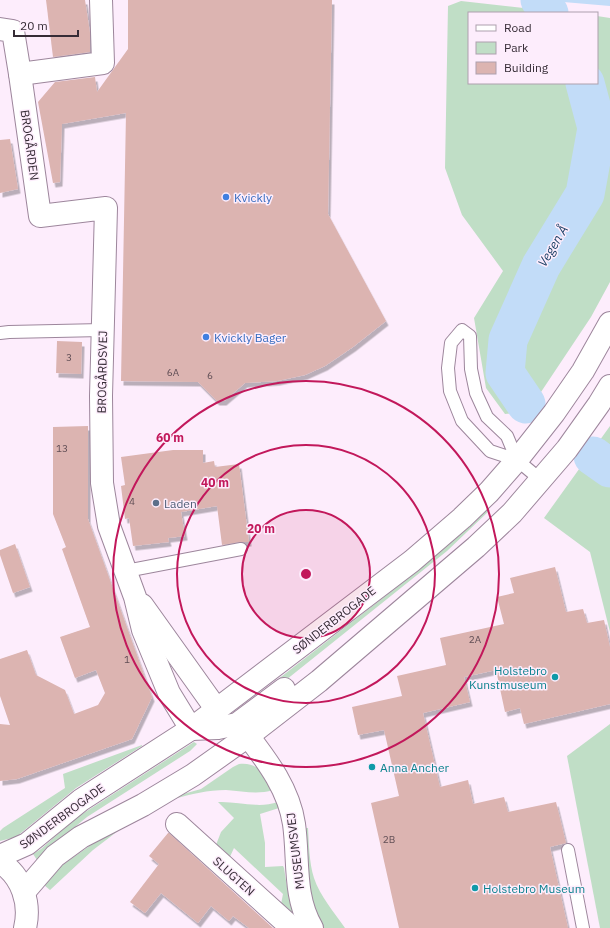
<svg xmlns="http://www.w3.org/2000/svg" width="610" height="928" font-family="'IBM Plex Sans',sans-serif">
  <defs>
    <filter id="shadow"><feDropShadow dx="2.5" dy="4.5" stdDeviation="0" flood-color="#0004"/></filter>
  </defs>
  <rect width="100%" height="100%" fill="#fdedfc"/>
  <!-- green -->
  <g fill="#c0dec6">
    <path d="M461,1l107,12h-99v70h128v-67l13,2v264l-19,35 -54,81 -15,14 -17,2 -19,-26 -12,-70 29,-47 -41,-56 -17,-47 3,-162z"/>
    <path d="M610,426v206l-20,-80 -46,-34z"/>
    <path d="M488,509l2,1 -43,41 -181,145 -20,8 164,-127 63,-53z"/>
    <path d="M610,724v204h-10l-33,-172z"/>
    <path d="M194,742l3,2 -7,7 -103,66 -28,23 -22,20 -4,-6 8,-5 35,-31z"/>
    <path d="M142,745v1l-66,42 -60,49 -16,4v-10l3,-3 62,-40 -2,-14z"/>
    <path d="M239,764c21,-2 24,11 34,26 -16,5 -30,1 -47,0 -18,0 -35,4 -52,9l-5,-1 32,-9 32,-22z"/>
    <path d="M218,802c20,-1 40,7 60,0l1,6 -19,6 5,29v24l18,-1 1,2 5,31 7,21 -16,-11 3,-15 -49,-46 -6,13 -14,-11 7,-18 13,-14z"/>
    <path d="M127,824l-34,26 -43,40 -6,-5 14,-17 43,-30z"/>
    <path d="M304,828h4c1,16 1,34 6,50 6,18 20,34 31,50h-22l-10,-24 -4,-13z"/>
  </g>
  <!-- water -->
  <path fill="#c2dcf8" d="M538,0h72v6l-70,-6z"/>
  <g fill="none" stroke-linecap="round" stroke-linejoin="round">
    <!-- river -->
    <g stroke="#c2dcf8" stroke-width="39">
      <path d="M540,0l9,13"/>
      <path d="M526,404l-21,-31 3,-33 33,-74 44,-72 12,-66 -12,-45"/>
      <path d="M593,456l17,12"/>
    </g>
  </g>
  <!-- building -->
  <g fill="#dcb4b1" filter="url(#shadow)">
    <path d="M46,0h39l5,33v19l-37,5z"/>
    <path d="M128,0h204l-4,214 58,107 -33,26 -28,19 -20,9 -28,6 -32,2 -21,18h-7l-19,-19 -77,-1 5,-268 -64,11 -2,58 -7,1 -15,-81 17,-20 40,-5 2,15 31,-43z"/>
    <path d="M10,139l8,50 -18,4v-53z"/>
    <path d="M57,341l25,1 -1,32 -25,-1z"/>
    <path d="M88,426v93l64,178 -20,42 -115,40 -17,2v-57l10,1 -10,-29v-37l27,-9 9,25 29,15 9,24 24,-9 7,-12 -9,-23 -21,8 -15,-41 30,-10 -28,-78 4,-2 -13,-33v-87z"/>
    <path d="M173,450h30v13l11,-2 1,6 24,-3 10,78h-9l-18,3 -5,-39 -36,6 4,24 -17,2 1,4 -36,4 -4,-28 -4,1 -4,-33 4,-1 -4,-28z"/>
    <path d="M15,544l15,43 -17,6 -13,-38v-5z"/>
    <path d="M555,567l11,45 17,-3 4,14 17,-3 6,27v57l-86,20 -4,-16 -15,4 -9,-42 -32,7 6,25 -47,11 17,74 28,-7 5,24 31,-7 4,15 48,-10 10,41 -16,4 18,81h-169l-28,-125 28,-7 -15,-66 -26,5 -6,-28 50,-11 -5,-20 49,-11 -6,-27 64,-14 -7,-27 17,-4 -4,-15z"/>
    <path d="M168,833h1l104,95h-24l-16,-12 -4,5 -18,-15 -13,17 -37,-30 -16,20 -15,-11 29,-38 -10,-8z"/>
  </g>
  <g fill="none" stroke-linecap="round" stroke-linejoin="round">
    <defs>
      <g id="lane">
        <path d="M0,333l9,-1 93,-2"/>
        <path d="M517,460l-10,-24 -20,-19 -11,-24 -5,-24 -1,-33 -8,-6 -11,13 -3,25 2,23 12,30 28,30 27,9 24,20"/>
        <path d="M126,571l115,-22"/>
        <path d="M568,850l15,78"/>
      </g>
      <g id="street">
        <path d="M0,29l13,2 7,43 83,-11 -2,-63"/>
        <path d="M20,74l20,142 66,-8 -5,188 1,87 7,43 26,71 8,33 26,63 22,36"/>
        <path d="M142,605l75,105"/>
        <path d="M248,736c20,26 41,54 46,88 5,35 -1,72 18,104"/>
        <path d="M177,824l115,104"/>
      </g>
      <g id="secondary">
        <path d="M191,729l27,-1 19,-4 47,-35"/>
        <path d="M0,856l27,-12 54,-44 110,-71 221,-168 50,-43 27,-26 28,-32 37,-47 29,-42 27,-48"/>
        <path d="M0,862c22,14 31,41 25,66"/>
        <path d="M24,892l31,-36 26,-19 62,-32 50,-30 55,-39 71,-55 157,-134 36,-34 55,-64 32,-45 11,-18"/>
      </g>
    </defs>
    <!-- lane casing -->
    <use href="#lane" stroke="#9d869c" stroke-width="14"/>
    <!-- street casing -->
    <use href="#street" stroke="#9d869c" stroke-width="24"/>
    <!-- secondary casing -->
    <use href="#secondary" stroke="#9d869c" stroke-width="24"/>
    <!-- lane -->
    <use href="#lane" stroke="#fff" stroke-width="12"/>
    <!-- street -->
    <use href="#street" stroke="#fff" stroke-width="22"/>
    <!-- secondary -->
    <use href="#secondary" stroke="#fff" stroke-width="22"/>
  </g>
  <!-- distance rings -->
  <circle cx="306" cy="574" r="64" fill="#c2185b" fill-opacity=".12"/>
  <g fill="none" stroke="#c2185b" stroke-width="2">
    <circle cx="306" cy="574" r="64"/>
    <circle cx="306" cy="574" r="129"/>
    <circle cx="306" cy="574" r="193"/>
  </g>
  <!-- markers -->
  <g fill="#3f7fe0" stroke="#fdedfc" stroke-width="1.5">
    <circle cx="226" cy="197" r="4"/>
    <circle cx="206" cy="337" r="4"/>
  </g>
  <circle fill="#5c6f8a" stroke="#fdedfc" stroke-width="1.5" cx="156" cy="503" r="4"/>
  <g fill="#0f9aa8" stroke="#fdedfc" stroke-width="1.5">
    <circle cx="555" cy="677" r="4"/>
    <circle cx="372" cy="767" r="4"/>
    <circle cx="475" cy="888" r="4"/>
  </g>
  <g text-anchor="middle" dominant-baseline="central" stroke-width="3" stroke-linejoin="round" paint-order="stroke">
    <!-- number labels -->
    <g font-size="10" fill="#604e55">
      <text x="69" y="357">3</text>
      <text x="173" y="372">6A</text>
      <text x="210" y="375">6</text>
      <text x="62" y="448">13</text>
      <text x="132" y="501">4</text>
      <text x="475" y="639">2A</text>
      <text x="127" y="659">1</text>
      <text x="389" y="839">2B</text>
    </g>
    <!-- street labels -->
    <g font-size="12" fill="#362c36" stroke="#fdedfc">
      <text transform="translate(30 145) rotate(82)">BROGÅRDEN</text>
      <text transform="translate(102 372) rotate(-89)">BROGÅRDSVEJ</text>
      <text transform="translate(334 620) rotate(-38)">SØNDERBROGADE</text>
      <text transform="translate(62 816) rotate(-36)">SØNDERBROGADE</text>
      <text transform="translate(295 851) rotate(-97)">MUSEUMSVEJ</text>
      <text transform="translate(234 876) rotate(42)">SLUGTEN</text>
    </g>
    <!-- shop labels -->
    <g font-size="12" fill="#366cbe" stroke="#fdedfc" text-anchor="start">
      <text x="234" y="197">Kvickly</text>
      <text x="214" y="337">Kvickly Bager</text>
    </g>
    <!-- service labels -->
    <g font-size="12" fill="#4e5e75" stroke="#fdedfc" text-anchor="start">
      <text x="164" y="503">Laden</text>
    </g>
    <!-- culture labels -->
    <g font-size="12" fill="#0d838f" stroke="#fdedfc" text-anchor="start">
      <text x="547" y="670" text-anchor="end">Holstebro<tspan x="547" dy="14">Kunstmuseum</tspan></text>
      <text x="380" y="767">Anna Ancher</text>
      <text x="483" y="888">Holstebro Museum</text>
    </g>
    <!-- water labels -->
    <g font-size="13" font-style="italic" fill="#1d4267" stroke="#fdedfc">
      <text transform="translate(553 246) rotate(-59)">Vegen Å</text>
    </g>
  </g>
  <circle cx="306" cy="574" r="6" fill="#c2185b" stroke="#fdedfc" stroke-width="2"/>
  <g font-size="12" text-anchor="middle" font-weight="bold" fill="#c2185b" stroke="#fdedfc" stroke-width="3" stroke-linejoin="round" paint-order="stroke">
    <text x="170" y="442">60 m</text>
    <text x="215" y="487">40 m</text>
    <text x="261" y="533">20 m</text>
  </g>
  <!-- legend -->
  <rect x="468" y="12" width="130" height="72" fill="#fdedfc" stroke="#ada0ad"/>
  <rect x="476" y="25" width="20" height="6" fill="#ffffff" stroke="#ada0ad"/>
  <text x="504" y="32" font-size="12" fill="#362c36">Road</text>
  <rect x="476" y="42" width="20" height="12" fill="#c0dec6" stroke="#ada0ad"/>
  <text x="504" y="52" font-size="12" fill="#362c36">Park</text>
  <rect x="476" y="62" width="20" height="12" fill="#dcb4b1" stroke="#ada0ad"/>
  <text x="504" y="72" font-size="12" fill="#362c36">Building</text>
  <!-- scale -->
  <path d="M14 30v6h64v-6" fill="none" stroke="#362c36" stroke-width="2"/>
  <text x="20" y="30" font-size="12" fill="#362c36" stroke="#fdedfc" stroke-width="3" paint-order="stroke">20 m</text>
</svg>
